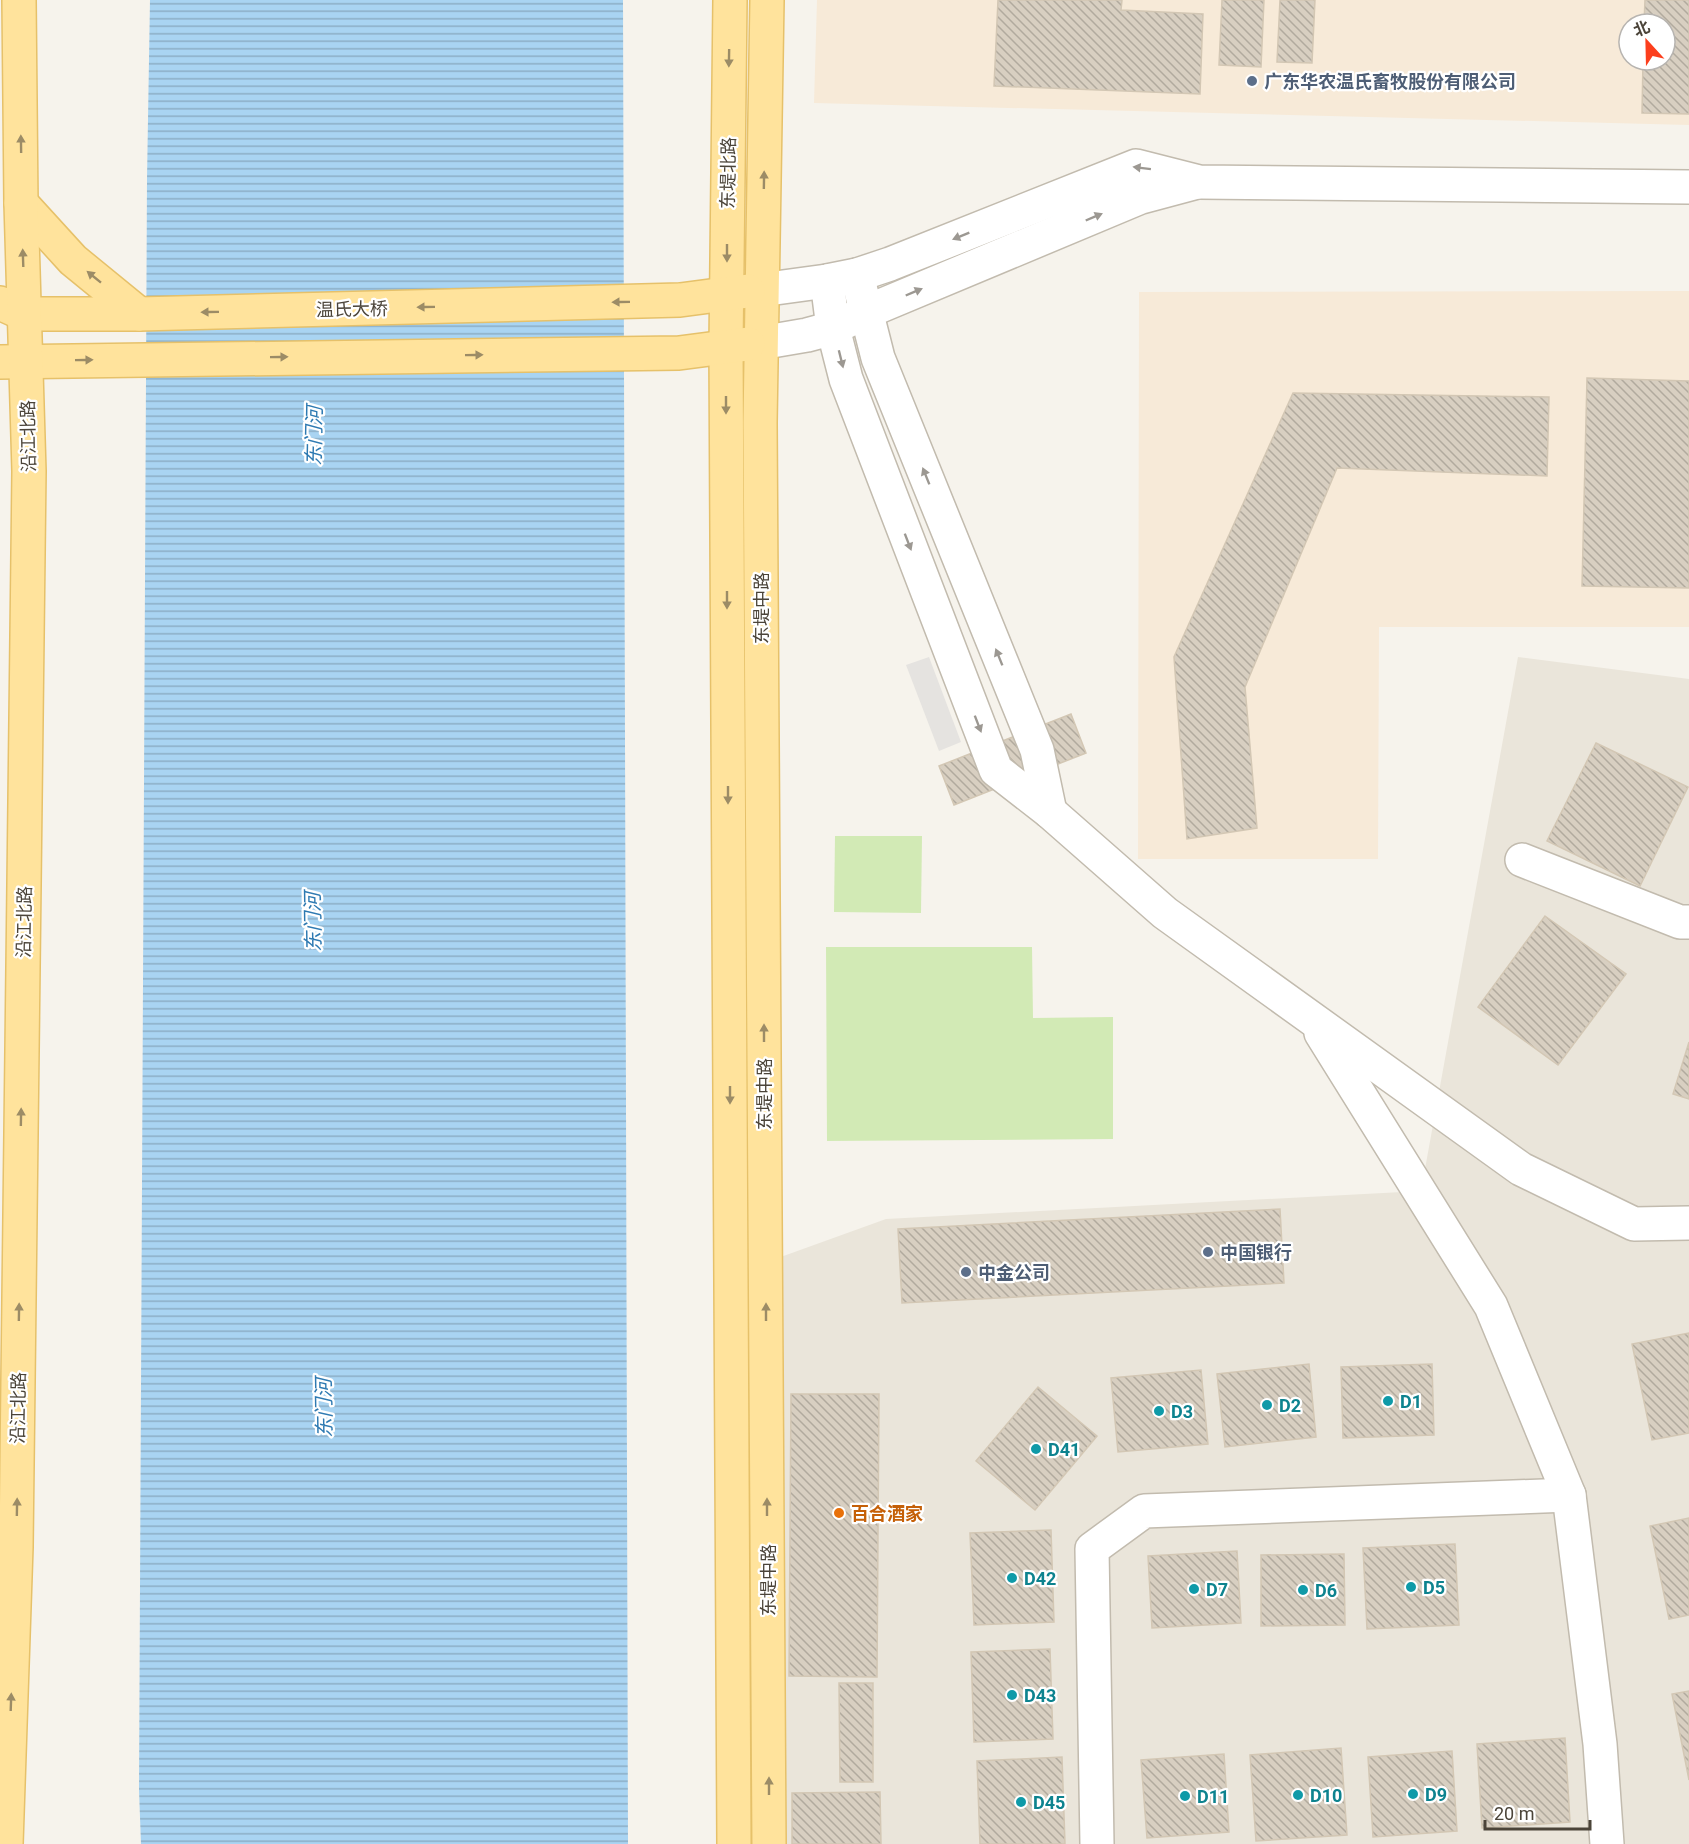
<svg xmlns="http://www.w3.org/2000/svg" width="1689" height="1844" font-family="Roboto,'Noto Sans SC',sans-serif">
  <defs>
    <pattern id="water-rules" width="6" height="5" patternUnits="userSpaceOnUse" patternTransform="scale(1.5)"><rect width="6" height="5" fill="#a9d4f2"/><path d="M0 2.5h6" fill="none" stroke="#8caec5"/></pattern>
    <pattern id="building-back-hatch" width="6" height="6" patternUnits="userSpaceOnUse" patternTransform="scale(1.5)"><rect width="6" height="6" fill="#d8cfc1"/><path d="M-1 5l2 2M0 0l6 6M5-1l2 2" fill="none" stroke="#b1aa9e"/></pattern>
  </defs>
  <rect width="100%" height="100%" fill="#f6f3ec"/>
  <!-- residential -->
  <path fill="#eae5da" d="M1518,657l171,22v1165h-953l6,-573 144,-52 535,-28z"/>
  <!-- commercial -->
  <g fill="#f7ead8" fill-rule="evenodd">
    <path d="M817,0h872v125l-875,-22zM1629,24h36v36h-36z"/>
    <path d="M1689,291v336h-310l-1,232h-240l1,-567z"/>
  </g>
  <!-- grass -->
  <g fill="#d2eab5">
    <path d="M835,836h87l-1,77 -87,-1z"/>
    <path d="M826,947h206l1,71 80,-1v122l-286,2z"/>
  </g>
  <!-- parking -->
  <path fill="#e5e3e0" d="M929,657l32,85 -22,9 -33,-86z"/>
  <!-- water -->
  <path fill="url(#water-rules)" d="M150,0h473l5,1844h-487l-2,-54 8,-1611z"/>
  <!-- building -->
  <g fill="url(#building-back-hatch)" stroke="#d3c7b4" stroke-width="1.5">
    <path d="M998,0h124l-1,10 82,4 -3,80 -206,-8z"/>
    <path d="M1222,0h42l-3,67 -42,-2z"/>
    <path d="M1280,0h35l-3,63 -35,-1z"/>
    <path d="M1645,0h44v114l-47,-1 1,-53h22v-36h-21z"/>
    <path d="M1587,378l102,3v207l-107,-2z"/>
    <path d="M1293,393l256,4 -2,79 -210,-8 -92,219 12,141 -70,11 -13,-182z"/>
    <path d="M1071,714l15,39 -132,52 -15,-39z"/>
    <path d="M1596,743l92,44 -48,99 -93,-45z"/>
    <path d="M1545,916l81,58 -68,91 -80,-58z"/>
    <path d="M1689,1042v57l-16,-5z"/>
    <path d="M1280,1209l4,74 -382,20 -4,-74z"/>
    <path d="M1689,1333v100l-37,7 -20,-96z"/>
    <path d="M1309,1364l7,73 -91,10 -8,-73z"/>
    <path d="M1432,1364l2,71 -91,3 -2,-71z"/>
    <path d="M1201,1370l7,74 -90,8 -7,-74z"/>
    <path d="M1038,1387l59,49 -62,74 -59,-49z"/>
    <path d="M791,1394h88l-2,283 -88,-1z"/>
    <path d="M1689,1518v97l-20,4 -19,-93z"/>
    <path d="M1051,1530l3,92 -80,3 -4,-92z"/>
    <path d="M1455,1544l4,81 -92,4 -4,-81z"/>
    <path d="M1237,1551l4,72 -89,5 -4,-72z"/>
    <path d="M1344,1554l1,71 -84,1v-71z"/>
    <path d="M1050,1649l3,90 -79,3 -3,-90z"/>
    <path d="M839,1683h34v99h-33z"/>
    <path d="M1689,1691v89l-17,-86z"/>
    <path d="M1565,1738l5,84 -88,6 -5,-84z"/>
    <path d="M1341,1748l6,87 -91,6 -6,-86z"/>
    <path d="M1452,1751l5,80 -84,6 -5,-80z"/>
    <path d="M1224,1754l5,78 -82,6 -6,-78z"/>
    <path d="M1062,1757l3,87h-85l-3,-83z"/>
    <path d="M880,1792l1,52h-89v-51z"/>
  </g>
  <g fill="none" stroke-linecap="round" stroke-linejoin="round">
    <defs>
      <g id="minor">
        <path d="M857,275l21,83 159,392 13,62"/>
        <path d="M827,281l6,47 13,51 150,391 54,42 115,101 356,256 113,55 55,-1"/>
        <path d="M761,290l66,-9 30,-6 33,-11 246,-98 63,16 490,5"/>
        <path d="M760,343l47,-8 26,-7 33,-16 275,-115 56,-15"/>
        <path d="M1522,860l158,62h9"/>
        <path d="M1321,1033l170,273 78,189 31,249 7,100"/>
        <path d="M1097,1844l-5,-295 52,-38 425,-16"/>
      </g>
      <g id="major">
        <path d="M730,0l-4,347 8,1497"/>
        <path d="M767,0l-7,423 9,1421"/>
        <path d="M21,203l52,57 66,54"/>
        <path d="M0,303l24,11h115l541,-14 68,-9"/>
        <path d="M0,362l679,-9 69,-9"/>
        <path d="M6,1844l10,-297 13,-1076 -8,-268 -2,-203"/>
      </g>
    </defs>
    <!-- minor casing -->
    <use href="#minor" stroke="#c2bbae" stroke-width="36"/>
    <!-- major casing -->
    <use href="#major" stroke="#e6c16a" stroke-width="36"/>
    <!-- minor -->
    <use href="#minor" stroke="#fff" stroke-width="33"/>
    <!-- major -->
    <use href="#major" stroke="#ffe39c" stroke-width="33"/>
  </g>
  <!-- one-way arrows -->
  <defs><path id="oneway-solid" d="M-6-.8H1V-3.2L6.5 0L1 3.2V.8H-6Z" transform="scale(1.5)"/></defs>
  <g fill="#9c8c66">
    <use href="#oneway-solid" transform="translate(729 58) rotate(91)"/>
    <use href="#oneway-solid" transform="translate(21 144) rotate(-91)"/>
    <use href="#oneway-solid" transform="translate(764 180) rotate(-89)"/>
    <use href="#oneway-solid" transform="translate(727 253) rotate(90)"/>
    <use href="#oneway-solid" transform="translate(23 258) rotate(-92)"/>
    <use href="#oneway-solid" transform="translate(94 277) rotate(-141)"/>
    <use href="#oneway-solid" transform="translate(621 302) rotate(179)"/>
    <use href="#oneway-solid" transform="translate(426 307) rotate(179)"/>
    <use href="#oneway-solid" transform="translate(210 312) rotate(179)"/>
    <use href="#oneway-solid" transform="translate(474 355) rotate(-1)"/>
    <use href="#oneway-solid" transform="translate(279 357) rotate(-1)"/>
    <use href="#oneway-solid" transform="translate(84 360) rotate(-1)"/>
    <use href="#oneway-solid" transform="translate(726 405) rotate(90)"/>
    <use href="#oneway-solid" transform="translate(727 600) rotate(90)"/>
    <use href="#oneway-solid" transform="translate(728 795) rotate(90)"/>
    <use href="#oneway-solid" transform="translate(764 1033) rotate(-90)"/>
    <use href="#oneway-solid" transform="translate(730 1095) rotate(90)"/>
    <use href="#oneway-solid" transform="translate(21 1117) rotate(-89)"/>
    <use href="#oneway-solid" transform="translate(19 1312) rotate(-89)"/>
    <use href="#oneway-solid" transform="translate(766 1312) rotate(-90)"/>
    <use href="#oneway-solid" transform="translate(17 1507) rotate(-89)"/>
    <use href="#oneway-solid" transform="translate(767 1507) rotate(-90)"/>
    <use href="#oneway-solid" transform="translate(11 1702) rotate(-88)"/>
    <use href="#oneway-solid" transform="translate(769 1786) rotate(-90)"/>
  </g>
  <g fill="#9c9892">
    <use href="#oneway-solid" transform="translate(1142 168) rotate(-173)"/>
    <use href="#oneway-solid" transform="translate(1094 217) rotate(-23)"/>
    <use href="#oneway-solid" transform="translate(961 236) rotate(158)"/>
    <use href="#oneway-solid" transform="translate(914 292) rotate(-23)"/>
    <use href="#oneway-solid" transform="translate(841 359) rotate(76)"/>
    <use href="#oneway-solid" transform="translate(926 476) rotate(-112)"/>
    <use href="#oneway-solid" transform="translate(908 542) rotate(69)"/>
    <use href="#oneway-solid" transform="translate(999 657) rotate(-112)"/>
    <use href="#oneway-solid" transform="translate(978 724) rotate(69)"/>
  </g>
  <!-- markers -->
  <g fill="#5c6f8a" stroke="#fff" stroke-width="2">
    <circle cx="1252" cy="81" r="6"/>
    <circle cx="1208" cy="1252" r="6"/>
    <circle cx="966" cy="1272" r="6"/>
  </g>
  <g fill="#0f9aa8" stroke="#fff" stroke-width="2">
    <circle cx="1388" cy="1401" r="6"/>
    <circle cx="1267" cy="1405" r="6"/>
    <circle cx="1159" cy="1411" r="6"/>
    <circle cx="1036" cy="1449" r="6"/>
    <circle cx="1012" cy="1578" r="6"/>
    <circle cx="1411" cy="1587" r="6"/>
    <circle cx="1194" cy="1589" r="6"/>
    <circle cx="1303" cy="1590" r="6"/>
    <circle cx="1012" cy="1695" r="6"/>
    <circle cx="1413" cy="1794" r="6"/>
    <circle cx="1298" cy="1795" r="6"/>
    <circle cx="1185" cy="1796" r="6"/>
    <circle cx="1021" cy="1802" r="6"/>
  </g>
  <circle fill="#e8710a" stroke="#fff" stroke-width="2" cx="839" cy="1513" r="6"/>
  <g text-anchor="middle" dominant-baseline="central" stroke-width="4.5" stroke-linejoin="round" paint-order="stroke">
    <!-- service labels -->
    <g font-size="18" font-weight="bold" fill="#4e5e75" stroke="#fff" text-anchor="start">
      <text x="1264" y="81">广东华农温氏畜牧股份有限公司</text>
      <text x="1220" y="1252">中国银行</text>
      <text x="978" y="1272">中金公司</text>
    </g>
    <!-- street labels -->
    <g font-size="18" fill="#4b4439" stroke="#fff">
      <text transform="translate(728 173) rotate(-89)">东堤北路</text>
      <text transform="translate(352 309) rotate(-1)">温氏大桥</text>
      <text transform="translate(28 436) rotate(-91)">沿江北路</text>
      <text transform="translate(761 608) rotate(-90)">东堤中路</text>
      <text transform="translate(24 922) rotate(-89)">沿江北路</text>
      <text transform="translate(764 1094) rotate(-90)">东堤中路</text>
      <text transform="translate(18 1408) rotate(-89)">沿江北路</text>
      <text transform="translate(768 1580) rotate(-90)">东堤中路</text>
    </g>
    <!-- culture labels -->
    <g font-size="18" font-weight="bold" fill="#0d838f" stroke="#fff" text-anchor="start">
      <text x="1400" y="1401">D1</text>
      <text x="1279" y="1405">D2</text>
      <text x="1171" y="1411">D3</text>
      <text x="1048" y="1449">D41</text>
      <text x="1024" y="1578">D42</text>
      <text x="1423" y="1587">D5</text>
      <text x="1206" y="1589">D7</text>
      <text x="1315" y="1590">D6</text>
      <text x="1024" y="1695">D43</text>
      <text x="1425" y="1794">D9</text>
      <text x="1310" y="1795">D10</text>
      <text x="1197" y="1796">D11</text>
      <text x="1033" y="1802">D45</text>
    </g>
    <!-- food labels -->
    <g font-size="18" font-weight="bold" fill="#c56008" stroke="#fff" text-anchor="start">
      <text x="851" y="1513">百合酒家</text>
    </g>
    <!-- water labels -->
    <g font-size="20" font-style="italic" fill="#2e7ab2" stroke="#fff">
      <text transform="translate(314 436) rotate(-89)">东门河</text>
      <text transform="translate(313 922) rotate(-91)">东门河</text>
      <text transform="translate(324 1408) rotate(-91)">东门河</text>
    </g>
  </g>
  <!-- north arrow -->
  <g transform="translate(1647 42) rotate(338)"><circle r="28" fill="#ffffff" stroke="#b7b4b0" stroke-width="1.5"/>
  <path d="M0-4.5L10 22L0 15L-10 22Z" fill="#fc3f1d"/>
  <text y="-9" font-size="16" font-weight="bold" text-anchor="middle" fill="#4b4439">北</text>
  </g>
  <!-- scale -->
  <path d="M1485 1820v9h105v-9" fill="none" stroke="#4b4439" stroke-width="3"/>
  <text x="1494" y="1820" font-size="18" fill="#4b4439" stroke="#ffffff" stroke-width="4.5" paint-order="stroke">20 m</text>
</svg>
